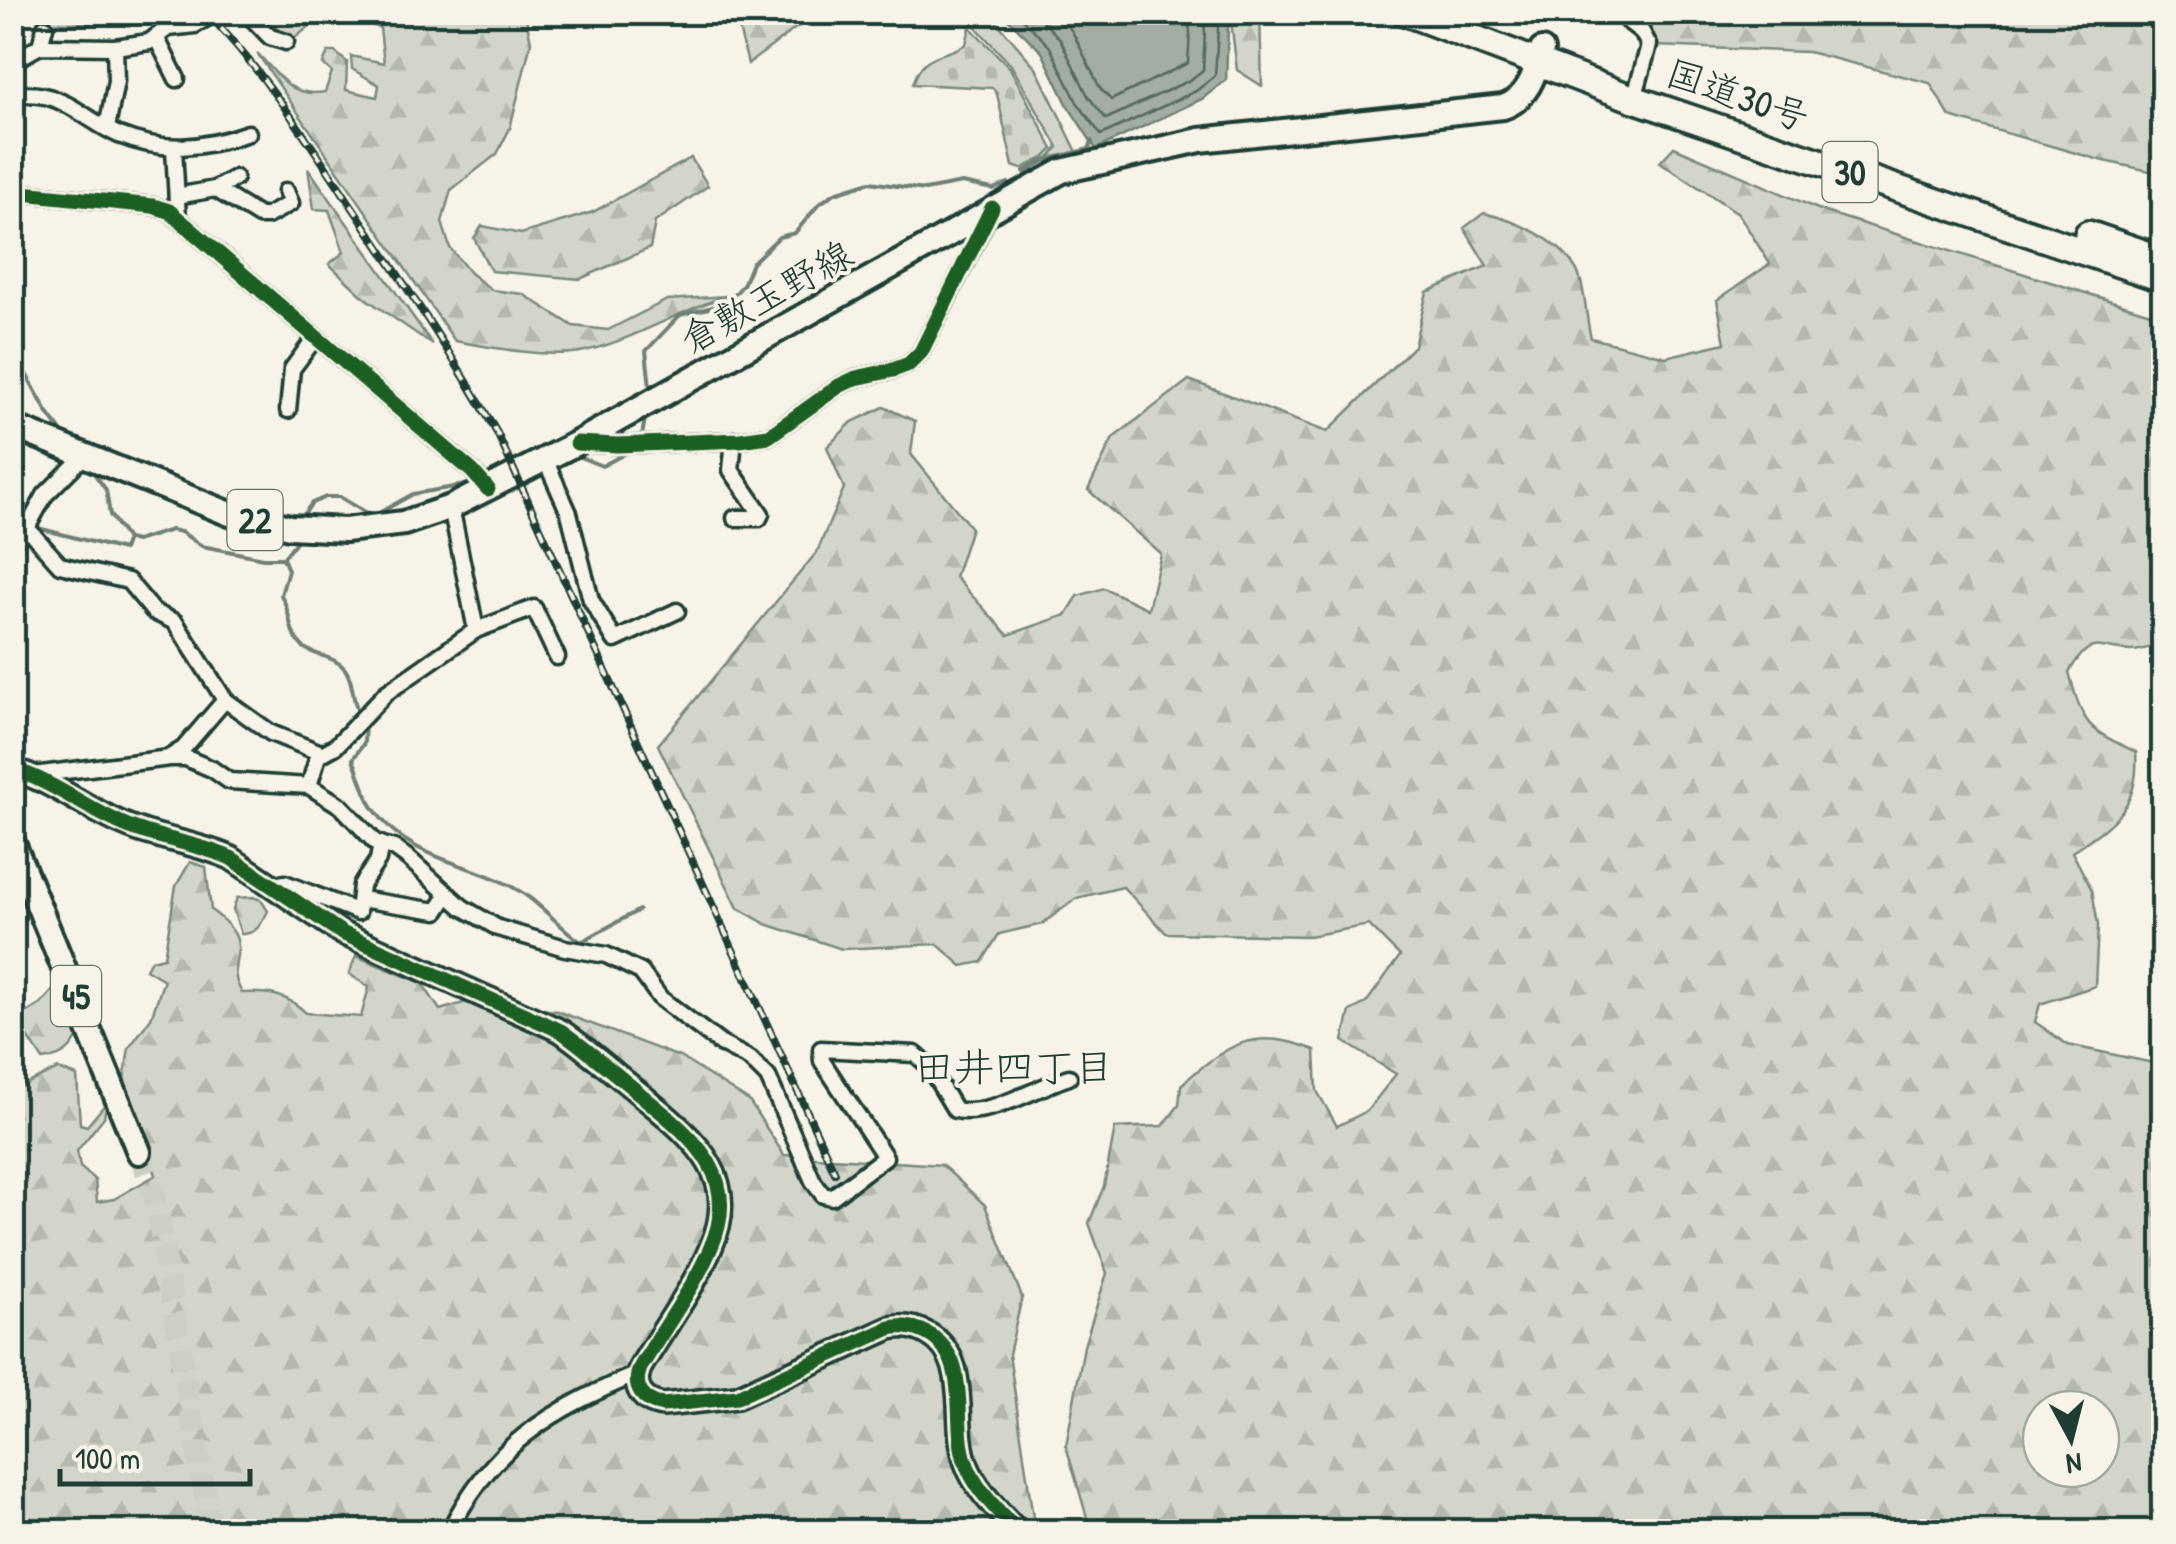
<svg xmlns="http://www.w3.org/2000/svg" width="2176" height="1544" font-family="'Patrick Hand','Klee One',sans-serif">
  <defs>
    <pattern id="forest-firs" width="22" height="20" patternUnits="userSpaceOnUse" patternTransform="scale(2.5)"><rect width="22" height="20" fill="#d3d5ca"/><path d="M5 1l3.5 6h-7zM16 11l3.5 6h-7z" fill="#b5b8ae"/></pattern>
    <pattern id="cemetery-stones" width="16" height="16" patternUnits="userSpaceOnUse" patternTransform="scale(2.5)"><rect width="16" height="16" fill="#d3d5ca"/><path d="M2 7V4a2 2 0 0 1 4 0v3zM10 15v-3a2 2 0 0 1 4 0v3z" fill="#b5b8ae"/></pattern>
  </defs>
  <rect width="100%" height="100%" fill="#f7f3e8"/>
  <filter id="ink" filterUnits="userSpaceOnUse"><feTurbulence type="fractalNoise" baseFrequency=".01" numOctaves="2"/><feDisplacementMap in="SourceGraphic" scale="20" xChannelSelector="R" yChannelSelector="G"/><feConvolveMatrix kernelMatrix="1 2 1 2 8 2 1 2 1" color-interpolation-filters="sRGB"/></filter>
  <g filter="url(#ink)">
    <!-- green -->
    <path fill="#d3d5ca" stroke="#79897f" stroke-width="2.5" d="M963,13h26l47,55 44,90 -51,20 -4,-4 26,-18 7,-9 -47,-82z"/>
    <!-- forest -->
    <g fill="url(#forest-firs)" stroke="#79897f" stroke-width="2.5" fill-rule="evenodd">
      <path d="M44,13h79c-26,12 -50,11 -78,9z"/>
      <path d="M258,13l26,7 7,-7h63l-7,10 -30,-3 -22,18 -21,-5z"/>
      <path d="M370,13h155l6,29 -21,86 -13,26 -46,36 -9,32 8,26 20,25 22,17 31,4 50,32 35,4 59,-30 60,-4c-50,15 -96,46 -147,56 -34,6 -91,-5 -125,-11l-198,-288c23,23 33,45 68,39l7,-20 -9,-8 5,-12h7l12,10 -1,28 31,7 2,-12 -27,-16 -1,-13 33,7 -4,-35 -14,-5z"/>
      <path d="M735,13v-1l81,1 -68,51z"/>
      <path d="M1230,13h30l2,73 -25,-16z"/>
      <path d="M1634,13h529l-2,66 2,95 -63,-14 -150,-43 -20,-34 -122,-31 -152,-6 -10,-24z"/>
      <path d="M1674,147l151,65 338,105v326c-9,3 -22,8 -32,8 -35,-1 -38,-18 -62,21 14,54 18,57 67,80 4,56 -23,71 -64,100l20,38 6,35 -3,61 -55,18 -5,18 33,23 95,20v466h-1072l-25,-85 18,-100 23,-73 -18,-50 15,-37 11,-58 48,-2 16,-21 2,-20c47,-41 71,-59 134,-35l2,41 20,35 30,-15 29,-37 -53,-33 7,-30 16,-8 34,-47 -31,-31 -60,11 -143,-3 -43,-46 -46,11 -35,26 -43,10 -17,28 -20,4 -25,-22 -95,5 -76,-25 -28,-16 -80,-163 159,-193 27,-64 -17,-41 25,-25 32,-15 31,14 -4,33 60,74 -16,49 53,58 58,-20 12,-19 26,-8 44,21 13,-55 -73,-64 25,-52 76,-58 138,52 87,-86 13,-54 60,-26 -23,-38 20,-15c32,8 74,25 92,56 9,15 10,51 15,69l75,19 59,-14 -8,-43 53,-36 -32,-51 -78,-51zM2041,1409h60v60h-60z"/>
      <path d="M691,158l17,28 -53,36 -5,26 -70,31 -89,-8 -17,-33 8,-12 39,8 72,-22z"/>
      <path d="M308,168l125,177 -68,-47 -36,-34 15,-12 -15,-42 -15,-1z"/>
      <path d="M190,862l16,5 5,43c52,39 9,45 31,83 27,-1 45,1 64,20l55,4 8,-30 -20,-13 7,-18 66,27 18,27 30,-9 87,10 123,46 69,44 35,54 158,10 43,40 37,92 -13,57 26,177h-1022v-441l45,-21 19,7 3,48 7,2 20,-24 -3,15 -27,34 3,16 15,13 2,22 17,-3 42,-24 -32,-95 5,-32 22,-30 13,-38 -18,-11 5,-9 13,-3 12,-71z"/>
      <path d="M253,897l8,3 7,11c-7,13 -11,23 -27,23l-8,-25 4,-11z"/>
      <path d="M54,989h7l18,45c-8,17 -17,23 -36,26l-18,-28 -4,-16 20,-12z"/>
    </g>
    <!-- cemetery -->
    <path fill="url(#cemetery-stones)" stroke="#79897f" stroke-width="2.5" d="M970,27l40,41 43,81 -9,9 -23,11 -8,-3 -16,-72 -4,-6 -80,-4c11,-34 29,-25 53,-40z"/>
    <!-- water -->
    <path fill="#a4ada3" stroke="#6f8077" stroke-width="2.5" d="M1002,13h222l4,15 -2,52 -24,19 -106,50 -28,-43 -26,-54z"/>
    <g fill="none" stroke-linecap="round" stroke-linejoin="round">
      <!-- shore -->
      <g stroke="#546a60" stroke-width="2.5">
        <path d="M1016,12l34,35 27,55 24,33 95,-44 19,-15 3,-47 -3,-17"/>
        <path d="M1034,12l26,27 28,57 18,23 84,-39 13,-10 2,-39 -3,-19"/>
        <path d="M1055,12l17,19 28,57 11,12 77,-37 2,-31 -3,-20"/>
      </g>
      <!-- stream -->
      <g stroke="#6f8077" stroke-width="4">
        <path d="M1024,171l22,-11 43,-11 3,-8"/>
        <path d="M12,348l35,64 18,24"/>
        <path d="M650,387l-4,-36 34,-36 37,-9 16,-10 10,-11 9,-22 27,-26 16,-4 24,-29 16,-11 35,-11 55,8 37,-7 31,6 15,-6"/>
        <path d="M642,436l3,-18"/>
        <path d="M575,455l27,11 26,-14"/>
        <path d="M91,469l15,21 4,25 17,24 9,2 35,-11 10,2 21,14 61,12h20l5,12 -7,25c11,18 6,37 21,51 12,11 32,9 43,23 10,14 6,32 15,46"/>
        <path d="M301,518l11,-15 14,-6h14l26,16 11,1 36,-20 58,-10"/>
        <path d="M38,528l85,22 4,-11"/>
        <path d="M284,557l15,-19"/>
        <path d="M365,723l-1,20 -11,16c7,16 11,36 21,50 38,56 102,51 153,87 19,14 34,32 54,46l58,-32"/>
      </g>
      <!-- primary-tunnel -->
      <path stroke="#cccfc4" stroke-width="22" stroke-dasharray="22 11" stroke-linecap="butt" d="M139,1152l16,47 56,333"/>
      <defs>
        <g id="street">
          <path d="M246,12l24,25 16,5"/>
          <path d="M1616,12l26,20 7,13 -15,54"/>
          <path d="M156,37l21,42"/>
          <path d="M40,46l5,-19"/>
          <path d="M12,62l28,-16 75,1 34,-5 19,-14 27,-3 15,-9 23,-4"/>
          <path d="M12,94c10,0 22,-1 32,2 28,6 49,28 75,39 45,18 84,14 129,-2"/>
          <path d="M107,128l9,-47 -1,-34"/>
          <path d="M174,149l4,70"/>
          <path d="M215,189l44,27h8l24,-13 -5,-12"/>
          <path d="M12,192l141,14 16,5 303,260 16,18"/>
          <path d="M177,196l38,-7 20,-11"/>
          <path d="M288,410l4,-41 23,-31"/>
          <path d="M734,440l-3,30 30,44 -2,4h-24"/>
          <path d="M578,443l40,2 122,-5 29,-4 70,-50 17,-8 37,-8 16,-6 12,-12 69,-139"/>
          <path d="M545,459l24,54 22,87 24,40 62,-29"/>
          <path d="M27,528l33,37 68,16 26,31 21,10 50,78 46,33 50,20"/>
          <path d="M12,544l15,-16 18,-33 40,-40"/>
          <path d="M476,630l58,-22 23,49"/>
          <path d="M170,757l13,-8 42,-49"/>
          <path d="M33,775l137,-17h16l26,11 17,12 80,5 32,20 35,37 18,5 14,10 54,49 36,21 67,20 41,7 35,17 19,26 61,46 29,15 18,18 45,104 10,14 9,2 53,-40 -63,-96 -1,-12 94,5 13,11 27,45c36,7 79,-22 114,-33"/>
          <path d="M309,786l9,-30 18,-10 50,-53 90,-63 -25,-123"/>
          <path d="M273,885l12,-2 73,29 3,-27 17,-25 3,-16"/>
          <path d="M360,899l77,12 11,-17"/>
          <path d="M449,1532c42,-87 102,-122 188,-158"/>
        </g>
        <path id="secondary" d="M12,769c44,13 79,44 121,59 32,12 66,16 98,30l111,75 219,98c28,20 53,42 79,63 50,42 103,80 71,153 -16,39 -49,84 -71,121 -8,20 3,34 23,37l74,-8 153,-69c14,-3 25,-1 38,6 45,25 23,88 38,129 10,28 33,48 52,69"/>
        <g id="primary">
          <path d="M12,426l218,88 60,13 55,3 59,-7 47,-16 126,-64 485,-272 138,-31 303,-33c25,-8 32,-34 39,-57"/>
          <path d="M12,841l127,311"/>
        </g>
        <g id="highway">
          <path d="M1405,12l229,87 530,180"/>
          <path d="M2088,234l76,26"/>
        </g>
      </defs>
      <!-- street casing -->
      <use href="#street" stroke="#1f3d34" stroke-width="21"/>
      <!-- secondary casing -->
      <use href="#secondary" stroke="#1f3d34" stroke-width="28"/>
      <!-- primary casing -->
      <use href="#primary" stroke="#1f3d34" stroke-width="30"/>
      <!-- highway casing -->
      <use href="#highway" stroke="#1f3d34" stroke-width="32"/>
      <!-- street -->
      <use href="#street" stroke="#f7f3e8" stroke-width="14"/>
      <!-- secondary -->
      <use href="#secondary" stroke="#f7f3e8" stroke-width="20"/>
      <!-- primary -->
      <use href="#primary" stroke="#f7f3e8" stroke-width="22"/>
      <!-- highway -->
      <use href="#highway" stroke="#f7f3e8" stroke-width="25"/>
      <defs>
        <path id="rail" d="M206,12c57,59 102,128 147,196 50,74 100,147 144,225l338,740"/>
      </defs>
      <!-- rail casing -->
      <use href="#rail" stroke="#1f3d34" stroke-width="8"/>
      <!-- rail -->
      <use href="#rail" stroke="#f7f3e8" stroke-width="4" stroke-dasharray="11" stroke-linecap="butt"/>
      <defs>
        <g id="cycleway">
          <path d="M12,192l141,14 16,5 303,260 16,18"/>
          <path d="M577,443l41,2 122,-5 29,-4 70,-50 17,-8 37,-8 16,-6 12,-12 71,-144"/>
          <path d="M12,769c44,13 79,44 121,59 32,12 66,16 98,30l111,75 219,98c28,20 53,42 79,63 50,42 103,80 71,153 -16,39 -49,84 -71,121 -8,20 3,34 23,37l74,-8 153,-69c14,-3 25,-1 38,6 45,25 23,88 38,129 10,28 33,48 52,69"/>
        </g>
      </defs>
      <!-- cycleway casing -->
      <use href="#cycleway" stroke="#f7f3e8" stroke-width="21"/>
      <!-- cycleway -->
      <use href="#cycleway" stroke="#1b5e20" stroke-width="15"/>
    </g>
  </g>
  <g text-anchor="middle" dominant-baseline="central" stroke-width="8" stroke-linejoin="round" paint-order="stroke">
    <!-- shield labels -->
    <g fill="#f7f3e8" stroke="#60746a" stroke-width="2.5">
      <rect x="1822.5" y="142" width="55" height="60" rx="8"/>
      <rect x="227.5" y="490" width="55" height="60" rx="8"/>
      <rect x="51" y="966" width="50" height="60" rx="8"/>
    </g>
    <g font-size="35" font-weight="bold" fill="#1f3d34">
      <text x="1850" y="172">30</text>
      <text x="255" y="520">22</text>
      <text x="76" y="996">45</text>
    </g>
    <!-- street labels -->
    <g font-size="38" fill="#1f3d34" stroke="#f7f3e8">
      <text transform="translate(1738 94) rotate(19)">国道30号</text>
      <text transform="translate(766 296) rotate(-29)">倉敷玉野線</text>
    </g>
    <!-- neighbourhood labels -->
    <g font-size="40" fill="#1f3d34" stroke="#f7f3e8">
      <text x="1014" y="1066">田井四丁目</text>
    </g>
  </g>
  <!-- margin -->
  <rect width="2176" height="1544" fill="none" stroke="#f7f3e8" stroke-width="50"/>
  <rect x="25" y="25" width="2126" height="1494" fill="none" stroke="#1f3d34" stroke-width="4" filter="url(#ink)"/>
  <!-- north arrow -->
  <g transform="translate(2071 1439) rotate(173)"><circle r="48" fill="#f7f3e8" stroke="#a1aaa0" stroke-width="2.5"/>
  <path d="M0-8L18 38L0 25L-18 38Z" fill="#1f3d34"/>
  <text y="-15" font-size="28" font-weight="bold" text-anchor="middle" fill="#1f3d34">N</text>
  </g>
  <!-- scale -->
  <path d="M60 1469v15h190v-15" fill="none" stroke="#1f3d34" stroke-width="5"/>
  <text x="75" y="1469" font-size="30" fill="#1f3d34" stroke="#f7f3e8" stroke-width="8" paint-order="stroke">100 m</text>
</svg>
